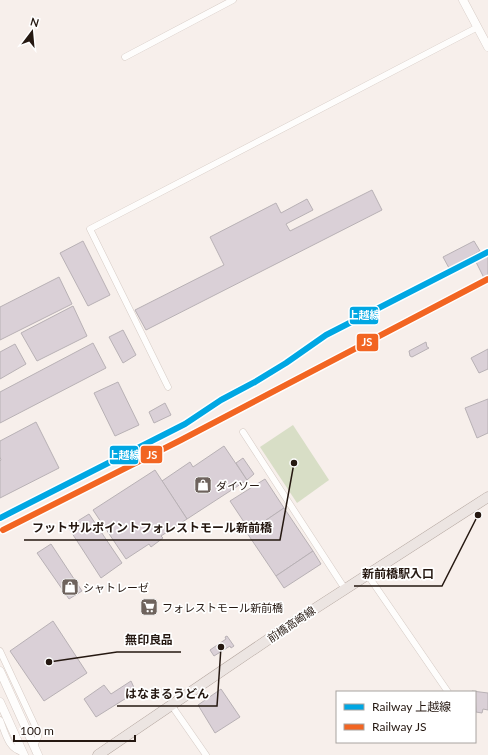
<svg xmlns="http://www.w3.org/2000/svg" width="488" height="755" font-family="Lato,'Noto Sans JP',sans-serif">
  <rect width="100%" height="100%" fill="#f7efeb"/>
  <!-- green -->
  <path fill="#d8dec6" d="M293,425l36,55 -32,23 -37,-56z"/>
  <!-- building -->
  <g fill="#dad0d7" stroke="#b8b1b5">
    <path d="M372,190l10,20 -236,120 -11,-20 89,-45 -14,-28 66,-34 5,10 26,-14 6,11 -27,14 4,7z"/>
    <path d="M83,241l27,54 -22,11 -28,-53z"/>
    <path d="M474,241l6,10 -31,17 -6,-11z"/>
    <path d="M488,256v26h-2l-10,-20z"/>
    <path d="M59,277l13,27 -72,36v-33z"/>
    <path d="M73,306l14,30 -50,25 -16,-28z"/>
    <path d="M123,330l13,25 -13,8 -14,-26z"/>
    <path d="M426,342l1,5 2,1 -17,9 -2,-1 -1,-5z"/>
    <path d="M93,343l13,25 -106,55v-31z"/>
    <path d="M15,344l11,20 -26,15v-27z"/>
    <path d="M488,349v20l-9,4 -8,-15z"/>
    <path d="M118,382l21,43 -24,11 -21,-43z"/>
    <path d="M488,399v34l-11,5 -12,-30z"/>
    <path d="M165,403l6,12 -17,8 -5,-11z"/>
    <path d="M36,422l23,46 -59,30v-37l1,-1 -1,-3v-16z"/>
    <path d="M224,446l23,34 -60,39 -25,-38 28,-19 3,5z"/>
    <path d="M243,458l11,16 -7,6 -11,-17z"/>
    <path d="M155,470l32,49 -26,17 2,2 -12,9 -2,-3 -23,15 -33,-49z"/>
    <path d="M265,479l19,29 -34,23 -20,-30z"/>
    <path d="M284,508l29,43 -37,25 -29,-43z"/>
    <path d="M89,514l33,49 -21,15 -33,-51z"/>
    <path d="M51,544l31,47 -13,8 -32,-46z"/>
    <path d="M313,551l8,13 -37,24 -8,-12z"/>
    <path d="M53,621l34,52 -43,28 -34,-50z"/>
    <path d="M227,636l7,10 -3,2 -1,-2 -16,10 -4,-6 16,-11 -1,-2z"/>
    <path d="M131,681l5,11 -40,25 -12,-18 20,-14 7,9z"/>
    <path d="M221,689l19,28 -25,16 -17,-28z"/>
    <path d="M472,691l16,2v17l-5,-1 -1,4 -6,-1 -1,-20h-4z"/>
  </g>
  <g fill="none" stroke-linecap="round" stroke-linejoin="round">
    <defs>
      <g id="minor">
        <path d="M125,57l108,-57"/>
        <path d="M168,387l-78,-158 388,-202"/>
        <path d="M243,432l102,157"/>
        <path d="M367,574l81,118"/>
        <path d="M0,651l38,81v5l-4,9"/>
        <path d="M172,706l34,49"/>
        <path d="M0,720c5,12 8,30 23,32"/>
      </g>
      <g id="tertiary">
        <path d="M463,0l25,47"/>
        <path d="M0,671l38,84"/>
        <path d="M0,702l24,53"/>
      </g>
      <path id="primary" d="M98,755l190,-129 200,-129"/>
    </defs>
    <!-- minor casing -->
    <use href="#minor" stroke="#d6cbc5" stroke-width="7"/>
    <!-- tertiary casing -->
    <use href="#tertiary" stroke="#d6cbc5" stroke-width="9"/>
    <!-- primary casing -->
    <use href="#primary" stroke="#b1a39c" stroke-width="11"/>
    <!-- minor -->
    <use href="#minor" stroke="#fefdfc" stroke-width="6"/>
    <!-- tertiary -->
    <use href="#tertiary" stroke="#fefdfc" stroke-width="8"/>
    <!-- primary -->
    <use href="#primary" stroke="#ece5e2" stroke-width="10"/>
    <defs>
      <path id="rail-1" d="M0,518l185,-94 36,-24 34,-18 31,-19 40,-28 162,-83"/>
      <path id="rail-2" d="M3,530l178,-90 307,-161"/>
    </defs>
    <!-- rail-1 casing -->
    <use href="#rail-1" stroke="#fff" stroke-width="9"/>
    <!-- rail-2 casing -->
    <use href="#rail-2" stroke="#fff" stroke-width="9"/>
    <!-- rail-1 -->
    <use href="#rail-1" stroke="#00a7e3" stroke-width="6"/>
    <!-- rail-2 -->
    <use href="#rail-2" stroke="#f26522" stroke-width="6"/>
  </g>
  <!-- icons -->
  <defs>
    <symbol id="shop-square" viewBox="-11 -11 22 22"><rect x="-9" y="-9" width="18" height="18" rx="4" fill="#6e635d" stroke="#fff"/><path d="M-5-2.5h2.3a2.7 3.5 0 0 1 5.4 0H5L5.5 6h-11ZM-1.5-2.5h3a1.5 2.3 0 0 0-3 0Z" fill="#fff"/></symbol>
    <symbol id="supermarket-square" viewBox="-11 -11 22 22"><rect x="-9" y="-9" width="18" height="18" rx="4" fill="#6e635d" stroke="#fff"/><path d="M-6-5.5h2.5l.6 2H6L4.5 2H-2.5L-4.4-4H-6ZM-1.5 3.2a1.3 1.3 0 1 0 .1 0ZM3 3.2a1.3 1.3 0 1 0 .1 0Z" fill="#fff"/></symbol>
  </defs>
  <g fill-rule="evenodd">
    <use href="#shop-square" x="193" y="475" width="20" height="20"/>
    <use href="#shop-square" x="60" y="577" width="20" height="20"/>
    <use href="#supermarket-square" x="139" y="597" width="20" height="20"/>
  </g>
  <g text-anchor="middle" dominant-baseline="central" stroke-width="3.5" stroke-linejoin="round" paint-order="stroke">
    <!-- poi labels -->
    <g font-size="11" fill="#251811" stroke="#fff" text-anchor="start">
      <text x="216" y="485">ダイソー</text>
      <text x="83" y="587">シャトレーゼ</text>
      <text x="162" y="607">フォレストモール新前橋</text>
    </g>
    <!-- street labels -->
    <g font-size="11" fill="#251811" stroke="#fff">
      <text transform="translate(291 624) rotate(-34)">前橋高崎線</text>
    </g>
  </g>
  <!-- callouts -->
  <path fill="none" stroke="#251811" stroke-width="1.5" d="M294 463L280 540H24M478 515L442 586H354M49 662L117 652H181M221 647L217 706H117"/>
  <g fill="#251811" stroke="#fff" stroke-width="1.5">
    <circle cx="294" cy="463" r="4"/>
    <circle cx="478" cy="515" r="4"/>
    <circle cx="49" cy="662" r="4"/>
    <circle cx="221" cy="647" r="4"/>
  </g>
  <g font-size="12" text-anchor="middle" font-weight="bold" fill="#251811" stroke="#fff" stroke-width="3.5" stroke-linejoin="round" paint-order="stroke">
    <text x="152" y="532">フットサルポイントフォレストモール新前橋</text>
    <text x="398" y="578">新前橋駅入口</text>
    <text x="149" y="644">無印良品</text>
    <text x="167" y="698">はなまるうどん</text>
  </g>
  <g stroke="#fff" stroke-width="1.5">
    <rect x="349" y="306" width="30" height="19" rx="4" fill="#00a7e3"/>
    <rect x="356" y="333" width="23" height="19" rx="4" fill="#f26522"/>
    <rect x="140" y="445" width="23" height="19" rx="4" fill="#f26522"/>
    <rect x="109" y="445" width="30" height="20" rx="4" fill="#00a7e3"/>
  </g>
  <g font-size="11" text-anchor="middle" font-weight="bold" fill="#fff">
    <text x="364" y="319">上越線</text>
    <text x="367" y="346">JS</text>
    <text x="152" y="459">JS</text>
    <text x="124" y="459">上越線</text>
  </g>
  <!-- legend -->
  <rect x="336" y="691" width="140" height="52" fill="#ffffff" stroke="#a8a3a0"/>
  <rect x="344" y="704" width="20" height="6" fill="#00a7e3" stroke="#a8a3a0"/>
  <text x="372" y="711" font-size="12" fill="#251811">Railway 上越線</text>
  <rect x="344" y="724" width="20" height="6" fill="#f26522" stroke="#a8a3a0"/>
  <text x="372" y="731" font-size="12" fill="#251811">Railway JS</text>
  <!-- north arrow -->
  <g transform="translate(32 32) rotate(16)" stroke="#ffffff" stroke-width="3" paint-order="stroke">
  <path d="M0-3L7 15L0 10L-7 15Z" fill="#251811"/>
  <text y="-6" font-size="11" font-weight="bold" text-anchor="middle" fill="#251811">N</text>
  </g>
  <!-- scale -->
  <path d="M14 735v6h121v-6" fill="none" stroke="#251811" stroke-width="2"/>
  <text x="20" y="735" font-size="12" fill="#251811" stroke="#ffffff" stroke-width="3" paint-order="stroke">100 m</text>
</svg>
